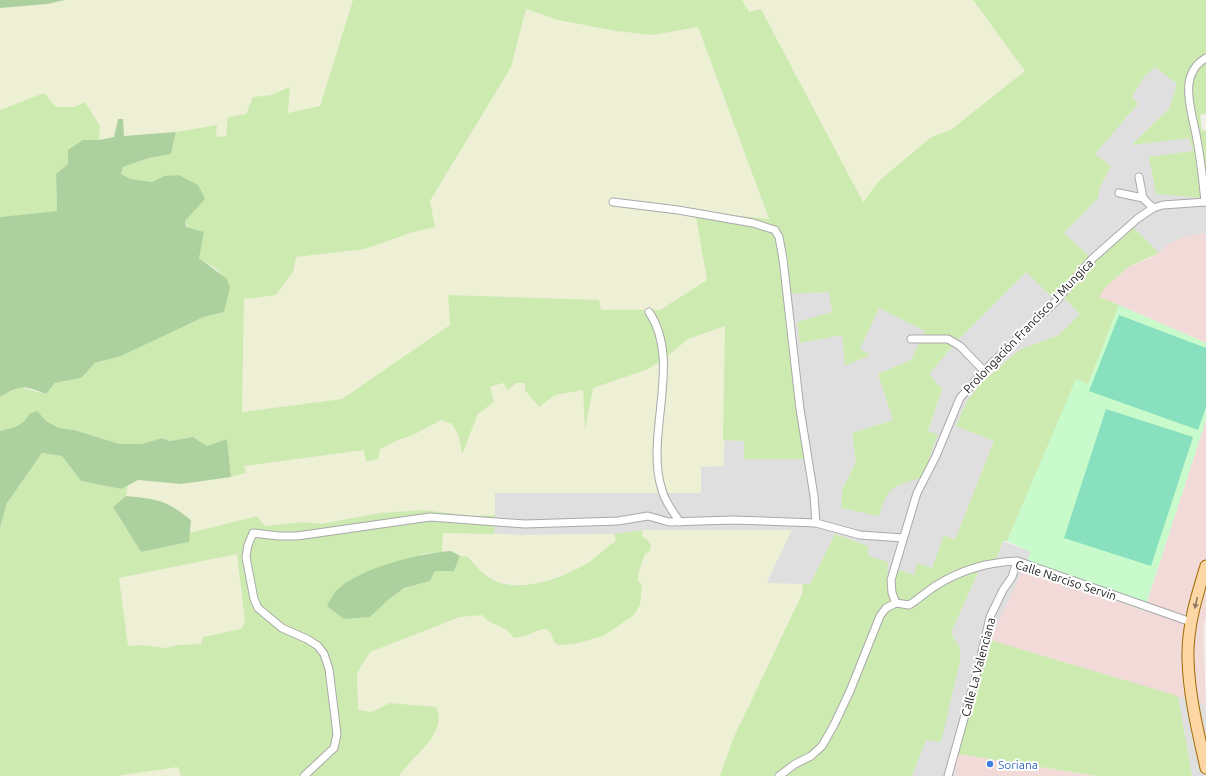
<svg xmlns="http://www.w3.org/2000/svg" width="1206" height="776" font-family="Ubuntu,sans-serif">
  <rect width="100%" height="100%" fill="#f2efe9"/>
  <!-- residential -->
  <g fill="#e0dfdf">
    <path d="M1155,67l22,17 -8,25 -36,34v2l56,-8 4,14 -44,7 57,40v38l-3,-3 -34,11 -10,9 -28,-28 -39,34 -28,-26 34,-35 2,-11 11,-21 -16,-12 43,-50 -6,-7 12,-20z"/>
    <path d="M1026,272l30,29 5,-6 19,19 -21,21 -40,15 -38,33 13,58 -39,99 -11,-5 -12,33 -18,7 -14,-5 -4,6 -10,-3 -18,-17v-10l-32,-12 -26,50h-44l25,-54h-148l-29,4 -95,1 -25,-1 1,-41h206v-27h23l-1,-26 21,1v18l41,-165 45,-2 2,20 -32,31 42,-8 3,31 25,-11 -11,-6 20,-41 46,23 -14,29 -33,14 15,46 -41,13 4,29 -14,28 37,26 5,-18 7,-9 10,-5 36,-50 -9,-1 14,-44 -13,-15 27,-32z"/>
    <path d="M1003,541l29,11 -42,88 -32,114 -3,22h-43l14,-37 15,3 19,-94 -9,-15 28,-63 15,-4z"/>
    <path d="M1178,696l28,9v71h-14z"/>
  </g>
  <!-- commercial -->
  <g fill="#f2dad9">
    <path d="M1203,233l3,3v107l-107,-46 5,-8 24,-22 25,-10 16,-13 11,-6z"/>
    <path d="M1206,420v196l-3,12 3,77 -216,-65 35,-75 119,46z"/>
    <path d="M958,754l132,21 7,1h-142z"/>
  </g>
  <!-- farmland -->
  <g fill="#eef0d5">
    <path d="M65,0h288l-33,106 -32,7 2,-26 -19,8 -18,2 -7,17 -20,22 -10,2 1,-13 -41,7 -52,4 -1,-17h-5l-4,18 -15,3 1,-14 -15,-24 -11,5h-18l-12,-14 -44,17v-102l47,-4z"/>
    <path d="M742,0h231l52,71 -73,58 -22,9 -50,42 -17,23 -102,-194 -12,3z"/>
    <path d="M526,9l32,11 58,11 37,4 45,-8 71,193 -62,60 -47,30h-59l-2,-10 -151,-5 3,30 -109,74 -100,13 2,-113 49,-27 2,-15 70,-8 48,-17 22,-5 -5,-26 81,-134z"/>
    <path d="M726,326l-2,140 -23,1v26h-206v22l-21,1 -51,-6 -43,3 -60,11 -17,-2 -38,4 -8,-10 -68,17 2,-13 -65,-24 2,-11 10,-5 43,4 50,-7 15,-4 -2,-7 121,-16 2,12 11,-3 2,-10 16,-8 19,-7 26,-14 11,4 7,13 3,16 16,-39 16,-12 -4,-15 13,-4h22l14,24 16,-12 28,-5 2,38 8,-40 31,-10 39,-18 25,-21z"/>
    <path d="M643,530h149l-26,53 36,1 1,8 -70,147 -13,37h-321l36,-45 4,-17 -3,-7 -46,-4 -19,9 -13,-2 -1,-37 13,-21 90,-35 11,-2h12l3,5 23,11 21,4 8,-6h9l4,3 3,10 66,-18 14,-9 7,-24 1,-7 -4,-3v-10l4,-6 3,-11 -3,-17z"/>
    <path d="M474,532l45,3 95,-1 2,7 -26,20 -20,11 -39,14 -34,-4 -20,-15 -10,-11h-7l-9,-5 -9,1 1,-19z"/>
    <path d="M237,554l8,68 -4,7 -37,8 -3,7 -23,1 -12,3 -26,-3 -12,1 -9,-68z"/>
    <path d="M179,767l2,9h-65z"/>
  </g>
  <!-- grass -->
  <g fill="#cdebb0" fill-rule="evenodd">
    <path d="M353,0h389l7,12 12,-3 102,193 17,-22 50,-42 22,-9 73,-58 -52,-71h233v114l-6,1 2,16 4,-1v68l-50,-4 -7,-37 44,-6 -4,-13 -56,7v-2l36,-34 8,-25 -22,-17 -11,10 -12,20 6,7 -43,50 16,12 -11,21 -2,11 -34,35 28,26 39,-34 28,28 -31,14 -24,22 -5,8 20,8 -31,80 -12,-5 -69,161h-4l-9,25 -15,4 -28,63 9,15v13l-19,81 -15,-2 -14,36h-192l13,-37 70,-147 -1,-8h8l25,-50 33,12v10l20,6 -1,11 9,3 3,-6 15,5 3,-12 15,5 12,-33 11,5 39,-99 -38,-15 11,-25 14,-18 38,-33 40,-15 21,-21 -19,-19 -5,6 -30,-29 -70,70 -27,32 13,15 -14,43 10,2 -16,43c-29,10 -34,8 -43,39l-38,-8 1,-18 14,-28 -4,-29 41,-13 -15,-46 33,-14 14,-29 -46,-23 -19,41 10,6 -25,11 -3,-31 -42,8 -3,-21 35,-10 -3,-20 -43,2 21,165h-63v-18l-21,-1 2,-114 -37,13 -25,21 -17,10 -53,18 -8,42 -2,-40 -28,5 -16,12 -14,-17v-7h-9l-8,7 -5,-7 -13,4 4,15 -16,12 -16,40 -3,-17 -7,-13 -11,-4 -26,14 -19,7 -16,8 -2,10 -12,3 -2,-12 -120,16 2,7 -15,4 -4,-38 -20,7 -14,-9 -23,4 -8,-3 -21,6h-21l-46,-14 -15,-2 -13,-7 -19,-1 -13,8 -14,3v-34l19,-10 27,7 9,-11 26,-5 14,-15 26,-7 83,-39 20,-5 -5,-41 -20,-13 -14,-37 -21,-45 -12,6 -21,-3 -10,-5 2,-7 26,-9 22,-4 5,-22 41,-7 -1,12 10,-1 2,-19 18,-3 7,-17 18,-2 19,-8 -2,26 32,-7zM526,9l32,11 58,11 37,4 45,-8 71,192 -74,-8 12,69 -47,30h-59l-2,-10 -151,-5 2,30 -108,74 -100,13 2,-113 32,-4 17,-23 3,-15 69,-8 48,-17 22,-5 -5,-26 81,-134z"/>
    <path d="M44,93l12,14h18l11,-5 15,24 -1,14h-16l-15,24 -12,10 1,38 -57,5v-107z"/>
    <path d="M42,453l20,3 19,25 40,8 7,-4 -2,11 -13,11 28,45 48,-10v-9l68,-17 8,10 38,-4 18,2 59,-11 43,-3 51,6 21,-1 -1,19 -51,-1 -1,19 -21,2 -51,63 18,-17 16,-12 26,-7 5,-10h19l6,-15h7c8,9 19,22 31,26 28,10 67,-5 91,-20 9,-6 17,-15 27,-21l-2,-7 29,-4 -1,7 5,2 4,6 -1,6 -5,3c-3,10 -7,17 -7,27l4,3 -2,20 -6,11 -31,21 -29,8 -15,1 -5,-3c-5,-18 -10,-14 -24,-8 -5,2 -11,3 -16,4 -8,-13 -24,-12 -32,-23l-22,2 -90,35 -13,21 1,37 13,2 19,-9 46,4c13,26 -25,50 -37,69h-218l-3,-9 -62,9h-116v-248l7,-25zM237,554l8,68 -4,7 -38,8 -2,7 -23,1 -12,3 -26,-3 -12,1 -9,-68z"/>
    <path d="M990,640l188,56 14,80h-95l-139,-22z"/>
  </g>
  <!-- forest -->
  <g fill="#add19e">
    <path d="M0,0h65l-18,4 -47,4z"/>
    <path d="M118,119h5l1,17 52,-4 -5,22 -22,4 -26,9 -2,7 10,5 21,3 12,-6 15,-1 19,10 7,14 -20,22 1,6 18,5 -5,26 28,21 3,8 -6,25 -20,5 -83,39 -26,7 -14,15 -26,5 -9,11c-23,-9 -25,-9 -46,3v-180l57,-6 -1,-37 12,-10v-14l15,-10h16l15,-3z"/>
    <path d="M37,411l9,10 13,7 15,2 46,14h21l21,-6 8,3 23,-4 14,9 20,-7 4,38 -50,7 -43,-4 -17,9 -40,-8 -19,-25 -20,-3 -35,50 -7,25v-97c12,-3 24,-5 29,-17z"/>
    <path d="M126,496c31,3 40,4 65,24l-2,22 -48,10 -28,-45z"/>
    <path d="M451,551l9,5 -6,15h-19l-5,10 -26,7 -16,12 -18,17 -26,2 -17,-13c3,-5 6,-12 10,-16 22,-22 84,-37 114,-39z"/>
  </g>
  <!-- park -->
  <path fill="#c8facc" d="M1119,305l87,38v77l-62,191 -119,-46 6,-13 -24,-11 69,-162 12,5z"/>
  <!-- pitch -->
  <g fill="#88e0be">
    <path d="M1119,315l87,33v59l-8,23 -109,-39z"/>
    <path d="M1106,409l87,28 -42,129 -87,-28z"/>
  </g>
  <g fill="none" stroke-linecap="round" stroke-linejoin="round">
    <defs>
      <g id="street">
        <path d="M1139,177l4,21 10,10"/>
        <path d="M1119,193l24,5"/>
        <path d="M613,202l65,8 75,13 22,7 4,7 4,22 17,150 14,87 2,27"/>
        <path d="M1205,202c-2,-21 -4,-41 -8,-62 -4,-26 -21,-65 9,-82"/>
        <path d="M649,312c34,50 -5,124 13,178 3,12 11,22 18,32"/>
        <path d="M911,339h37l12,7 24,25"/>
        <path d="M1191,622l-174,-61c-28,1 -56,9 -80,24 -10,6 -18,14 -28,20l-13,-2 -4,-10 -1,-13 26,-87 19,-37 24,-58 24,-27 72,-70 36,-42 45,-40 16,-11 10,-3 43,-3"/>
        <path d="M304,776l30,-28 3,-14 -8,-65 -5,-15 -6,-8 -11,-7 -25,-11 -24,-20 -4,-9 -8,-42 2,-12 5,-12 26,3h18l133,-19 95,7 93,-3 30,-5 21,6 64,-2 83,3 44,12 43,3"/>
        <path d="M779,776l16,-12 16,-8 11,-10 12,-21 16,-34 30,-75 6,-8 10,-5"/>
        <path d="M948,776l31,-111 11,-48 13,-27 9,-13 5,-16"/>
      </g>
      <path id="primary" d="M1206,566c-9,29 -19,61 -18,93 1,37 10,73 18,109"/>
    </defs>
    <!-- street casing -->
    <use href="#street" stroke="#a9a9a9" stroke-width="9"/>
    <!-- primary casing -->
    <use href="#primary" stroke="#a06b00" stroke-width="13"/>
    <!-- street -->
    <use href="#street" stroke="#fff" stroke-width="7"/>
    <!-- primary -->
    <use href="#primary" stroke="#fcd6a4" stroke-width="11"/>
  </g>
  <!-- one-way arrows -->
  <defs><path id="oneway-solid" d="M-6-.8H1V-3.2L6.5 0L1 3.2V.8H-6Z"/></defs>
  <use fill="#8f7c63" href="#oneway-solid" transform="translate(1196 603) rotate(103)"/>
  <!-- markers -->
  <circle fill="#3f7fe0" stroke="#fff" stroke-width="1.5" cx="990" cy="764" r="4"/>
  <g text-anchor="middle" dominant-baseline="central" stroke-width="4" stroke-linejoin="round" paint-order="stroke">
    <!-- street labels -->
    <g font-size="12" fill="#222" stroke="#fff">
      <text transform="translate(1028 326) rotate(-46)">Prolongación Francisco J Mungica</text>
      <text transform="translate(1066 580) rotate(18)">Calle Narciso Servin</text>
      <text transform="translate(978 667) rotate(-75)">Calle La Valenciana</text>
    </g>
    <!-- shop labels -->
    <g font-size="12" fill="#366cbe" stroke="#fff" text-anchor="start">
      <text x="998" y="764">Soriana</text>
    </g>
  </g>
</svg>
